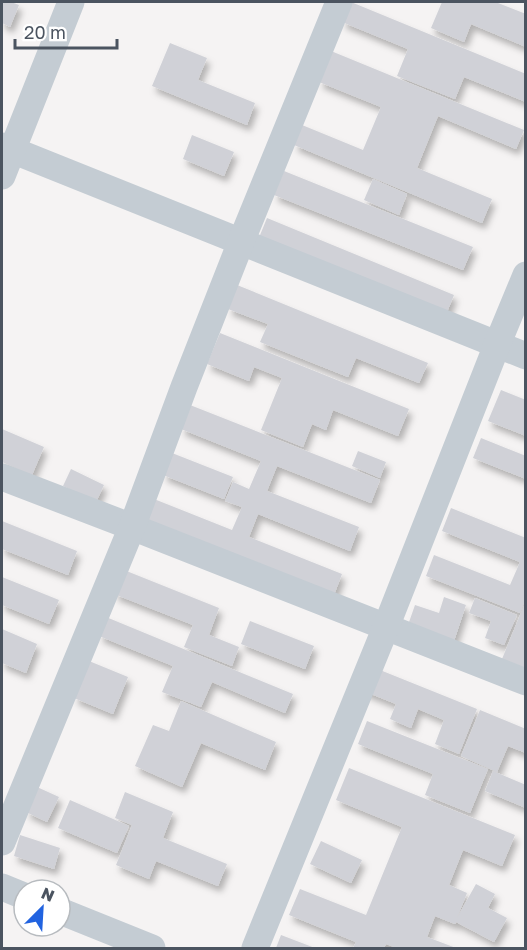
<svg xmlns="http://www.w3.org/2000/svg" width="527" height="950" font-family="'Golos Text',sans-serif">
  <defs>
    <filter id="shadow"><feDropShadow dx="3.5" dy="6" stdDeviation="3" flood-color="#0004"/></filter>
  </defs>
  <rect width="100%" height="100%" fill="#f5f3f3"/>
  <!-- building -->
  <g fill="#d0d1d7" filter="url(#shadow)">
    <path d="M2,2h9l8,3 -9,22 -8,-4z"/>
    <path d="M351,2l175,72v28l-62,-25 -9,22 -58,-23 11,-27 -66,-27z"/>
    <path d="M442,2h57l-1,1 28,11v33l-55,-23 -7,18 -33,-14z"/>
    <path d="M170,43l37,15 -9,22 57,23 -8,22 -95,-39z"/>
    <path d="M331,51l193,79 -8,19 -78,-33 -21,52 75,31 -10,24 -188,-78 8,-20 61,25 18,-43 -62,-25z"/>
    <path d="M192,135l42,17 -10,24 -41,-17z"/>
    <path d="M284,171l189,76 -10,23 -189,-75z"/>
    <path d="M373,179l34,15 -8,21 -35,-15z"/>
    <path d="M267,218l187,77 -9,22 -187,-77z"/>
    <path d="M237,285l191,78 -9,20 -63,-25 -8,19 -88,-35 8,-18 -40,-15z"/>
    <path d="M220,333l189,76 -11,27 -65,-26 -7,20 -14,-6 -9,23 -42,-17 21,-52 -28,-11 -5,14 -42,-17z"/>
    <path d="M501,390l25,10v36l-38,-15z"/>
    <path d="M190,405l190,75 -9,23 -94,-37 -10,25 92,36 -9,24 -92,-37 -9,23 93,37 -8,21 -189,-74 9,-22 78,31 10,-23 -17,-6 8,-19 16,7 12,-28 -80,-32z"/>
    <path d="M2,429l42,18 -12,28 -30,-13z"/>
    <path d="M481,438l45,18v23l-53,-21z"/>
    <path d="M358,451l28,11 -6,16 -28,-12z"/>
    <path d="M172,453l61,24 -9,22 -61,-24z"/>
    <path d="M71,469l33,16 -8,17 -33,-16z"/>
    <path d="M451,508l75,30v60l-6,15 -94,-37 8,-21 76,30 10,-23 -78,-31z"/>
    <path d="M2,521l75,30 -9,24 -66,-26z"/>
    <path d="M124,570l95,38 -10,27 30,12 -7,19 -48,-19 9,-22 -79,-31z"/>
    <path d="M2,577l57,23 -10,24 -47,-19z"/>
    <path d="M444,597l22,8 -12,36 -46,-16 7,-20 24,8z"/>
    <path d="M475,598l42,17 -13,30 -19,-7 6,-17 -22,-8z"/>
    <path d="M525,603h1v66l-24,-10z"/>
    <path d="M106,617l187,77 -8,19 -73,-31 -11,25 -39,-15 11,-26 -74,-30z"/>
    <path d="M250,621l64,25 -9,23 -64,-25z"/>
    <path d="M2,629l35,15 -11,29 -24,-10z"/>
    <path d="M89,661l39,16 -15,37 -39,-16z"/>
    <path d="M370,666l107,43 -18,45 -24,-10 9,-24 -26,-11 -7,19 -21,-9 6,-15 -35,-14z"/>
    <path d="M181,701l95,41 -11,28 -64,-27 -19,44 -47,-21 18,-41 16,6z"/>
    <path d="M480,710l46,19v24l-18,-7 -11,26 -36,-16z"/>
    <path d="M367,721l121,48 -18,44 -45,-18 8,-21 -75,-30z"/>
    <path d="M349,768l166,67 -13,31 -39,-16 -14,35 18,8 -10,25 19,-34 19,10 -7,14 19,10 -13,24 -38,-20 -1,2 -20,-8 -8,21 29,11h-59l-11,-4 -2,4h-31l3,-6 -67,-27 11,-26 66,26 36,-88 -66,-27z"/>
    <path d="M493,771l33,14v23l-41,-17z"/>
    <path d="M37,787l22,10 -12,25 -21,-10z"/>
    <path d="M125,792l48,20 -10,26 64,26 -9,22 -62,-25 -7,18 -33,-14 16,-40 -17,-7z"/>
    <path d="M70,800l59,26 -12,27 -59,-25z"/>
    <path d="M20,835l40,13 -6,21 -40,-13z"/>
    <path d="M321,841l41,19 -11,23 -41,-19z"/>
    <path d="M281,935l34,13h-39z"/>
  </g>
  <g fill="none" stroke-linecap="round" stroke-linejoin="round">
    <!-- minor -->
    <g stroke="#c4ccd3" stroke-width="27">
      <path d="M2,146l524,210"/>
      <path d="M2,176l69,-174"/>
      <path d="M2,477l130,50 394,155"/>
      <path d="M2,842l130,-315 52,-140 57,-145 98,-240"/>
      <path d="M2,887l22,9"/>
      <path d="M60,911l92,37"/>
      <path d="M255,948l131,-321 111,-282 29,-70"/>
    </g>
  </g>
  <!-- border -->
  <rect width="527" height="950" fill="none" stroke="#4b5460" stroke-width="6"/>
  <!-- north arrow -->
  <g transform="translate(42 908) rotate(24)"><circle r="28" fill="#ffffff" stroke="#b7bbbf" stroke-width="1.5"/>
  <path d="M0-4.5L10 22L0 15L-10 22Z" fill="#2163e0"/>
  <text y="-9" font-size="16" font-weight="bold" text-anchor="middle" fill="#4b5460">N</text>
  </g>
  <!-- scale -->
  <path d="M15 39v9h102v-9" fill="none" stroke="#4b5460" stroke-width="3"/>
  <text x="24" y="39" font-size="18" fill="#4b5460" stroke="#ffffff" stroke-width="4.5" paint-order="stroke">20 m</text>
</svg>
